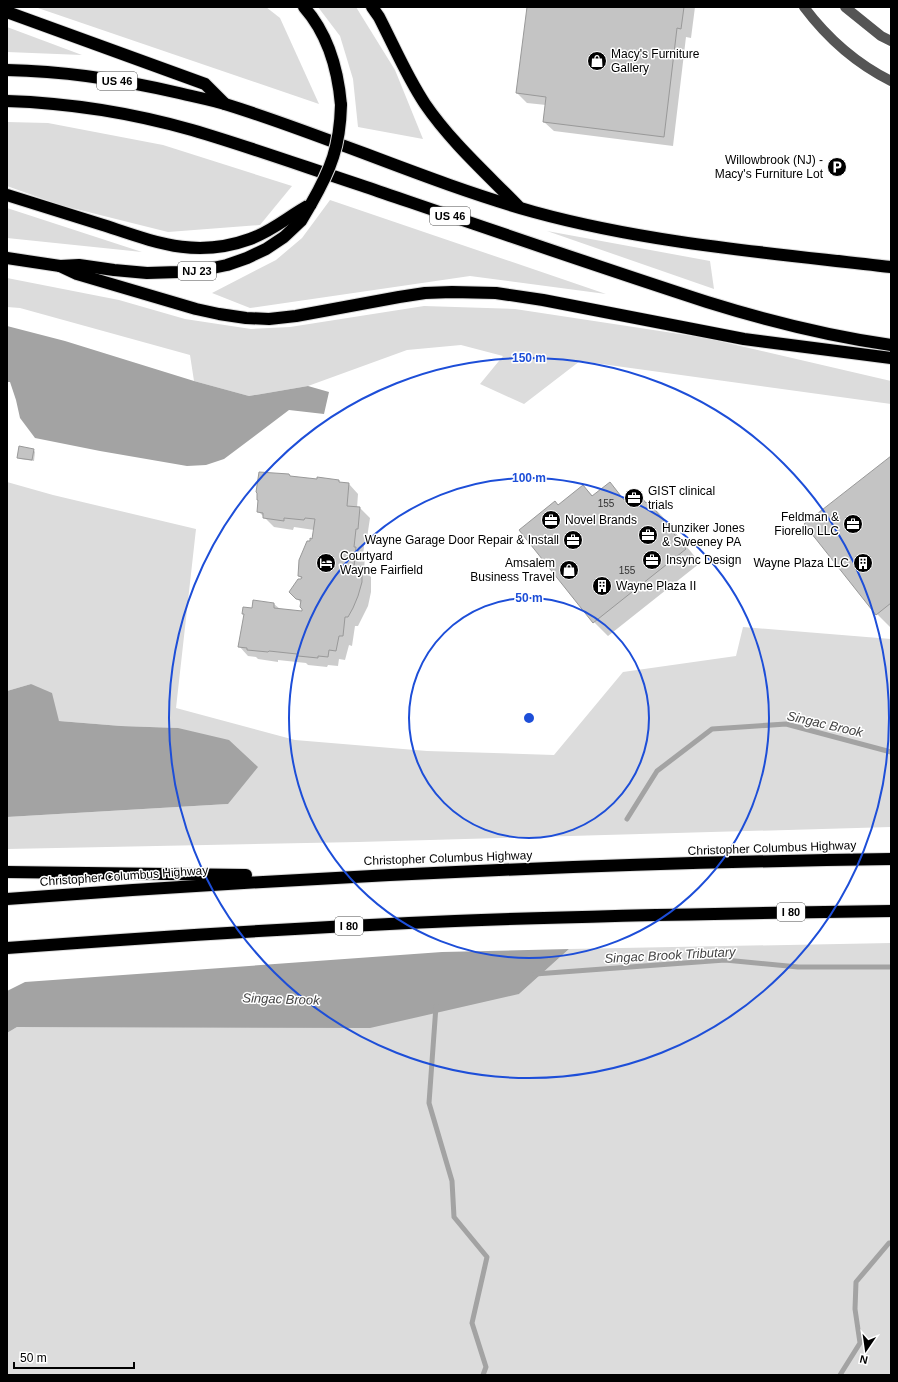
<svg xmlns="http://www.w3.org/2000/svg" width="898" height="1382" font-family="Arial,sans-serif">
  <rect width="100%" height="100%" fill="#fff"/>
  <!-- green -->
  <g fill="#dcdcdc">
    <path d="M35,7h231l14,11 39,86z"/>
    <path d="M318,7h38l39,63 28,69 -65,-12 -5,-48 -13,-43z"/>
    <path d="M7,27l75,28 -75,-3z"/>
    <path d="M7,122l41,1 115,22 129,41 -32,39 -92,7 -108,-27 -53,-19z"/>
    <path d="M330,200l276,94 -136,-18 -220,32 -38,-15 64,-33 26,-22z"/>
    <path d="M7,208l135,44 -135,-14z"/>
    <path d="M547,231l163,30 4,28z"/>
    <path d="M7,278l112,22 66,19 66,10 39,-2 134,-21 91,3 191,29 185,43v23l-311,-43 -56,43 -44,-20 23,-28 -42,-11 -54,5 -99,36 -59,10 -55,-15 -4,-26 -170,-47 -13,-1z"/>
    <path d="M7,482l46,13 143,34 -20,179 119,32 132,11 127,4 69,-83 113,-16 7,-29 148,12v188l-533,15 -351,7v-32l221,-13 -50,-76 -57,-2 -62,-5 -28,-37 -24,7z"/>
    <path d="M891,943v432h-884v-342l10,-6 502,-33 50,-45z"/>
  </g>
  <!-- water -->
  <g fill="#a3a3a3">
    <path d="M7,326l58,15 129,40 55,15 59,-10 21,6 -5,22 -35,-4 -65,49 -18,6 -19,1 -87,-15 -65,-13 -15,-20 -4,-18 -6,-18h-3z"/>
    <path d="M31,684l21,9 7,28 62,5 57,2 51,12 29,27 -30,37 -221,13v-126z"/>
    <path d="M569,949l-50,45 -149,34 -353,-1 -10,6v-42l18,-9 417,-30z"/>
  </g>
  <!-- shadow -->
  <g fill="#0003">
    <path d="M528,7h167l-4,31 -5,-1 -13,109 -119,-15 -10,-9 2,-17 -19,-2 -10,-10z"/>
    <path d="M33,449l2,3 -1,9 -14,-2 -2,-2z"/>
    <path d="M891,457v171l-14,-14z"/>
    <path d="M289,475l2,2 47,4 3,2 8,1 9,10 -1,14h3l10,10 -3,20h-2l-2,17 2,2 -1,13 7,7v15l-3,14 -10,20h-3l-3,20 -3,-1 -4,15 -6,-1 -1,7 -10,-1 -1,2 -19,-2 -2,-2 -28,-3v2l-20,-3 -2,-2 -8,-1 -9,-10 6,-31 -2,-1 9,-5 2,-8 20,3 6,5 23,3 -2,-9 -10,-11 12,-12 -4,-4 14,-36 1,-10 -20,-3 -1,3 -19,-3 -16,-16z"/>
    <path d="M609,484l16,16 10,-9 12,12 1,-1 14,14 38,47 -92,73 -14,-14 -39,-120 4,4 24,-20 10,10z"/>
  </g>
  <g fill="none" stroke-linecap="round" stroke-linejoin="round">
    <!-- stream -->
    <g stroke="#a3a3a3" stroke-width="5">
      <path d="M627,819l30,-48 55,-42 74,-5 105,28"/>
      <path d="M535,974l190,-14 73,7h93"/>
      <path d="M436,1006l-7,97 23,78 2,36 33,40 -15,66 14,44 -3,8"/>
      <path d="M840,1375l20,-32 -5,-34 1,-27 33,-39h2"/>
    </g>
  </g>
  <!-- building -->
  <g fill="#c4c4c4" stroke="#999">
    <path d="M527,7h157l-3,22 -4,-1 -13,109 -121,-15 3,-25 -30,-4z"/>
    <path d="M19,446l15,3 -2,11 -15,-2z"/>
    <path d="M891,456v147l-15,12 -72,-91z"/>
    <path d="M259,472l30,2 1,2 27,3v-2l22,3v2l10,1 -2,23 13,1 -2,22h-2l-2,18h2l-2,20h8v15l-4,14 -5,12 -5,9h-3l-2,19h-4l-3,15 -7,-1 -1,7 -10,-1v2l-20,-2 -1,-2 -28,-3 -1,1 -21,-2v-2l-9,-1 6,-33h-2l1,-7 9,1 1,-8 21,3v5l28,3v-2l-2,-2 1,-7 -5,-1 -7,-7 9,-13h3l1,-2 -4,-1 1,-16 8,-19h3v-3l2,1 3,-20 -10,-1 -1,2 -20,-2v3l-21,-3v-5l-6,-1 1,-12h-1v-7l-1,-1z"/>
    <path d="M610,482l14,18 11,-10 11,13 2,-2 38,48 -93,74 -74,-93 36,-29 3,4 25,-20 9,11z"/>
  </g>
  <g fill="none" stroke-linecap="round" stroke-linejoin="round">
    <defs>
      <g id="highway">
        <path d="M304,7c24,27 34,63 37,98"/>
        <path d="M372,7l7,10c15,29 28,60 46,87 26,38 61,69 93,102"/>
        <path d="M7,12l198,72 20,20"/>
        <path d="M7,70c58,1 116,10 172,23 16,4 33,7 49,12 103,32 202,78 306,107 117,32 238,41 357,55"/>
        <path d="M7,101c62,2 125,12 185,29 58,17 116,38 174,57 114,39 227,78 341,115 61,19 121,34 184,43"/>
        <path d="M7,195c32,10 64,20 96,30 52,17 92,34 147,14 23,-8 40,-24 61,-35"/>
        <path d="M7,258l53,8 19,-1 35,5 33,3 32,-1 24,-2 24,-5 20,-7 19,-9 18,-12 17,-16 10,-17"/>
        <path d="M60,266l17,8 119,35 23,5 27,4 23,1 27,-3 103,-19 26,-4 27,-1 44,1 47,7 201,39 147,19"/>
        <path d="M7,872l239,3"/>
        <path d="M7,899c294,-22 589,-36 884,-40"/>
        <path d="M7,948c149,-11 299,-21 448,-27 146,-6 291,-8 436,-10"/>
      </g>
    </defs>
    <!-- highway casing -->
    <use href="#highway" stroke="#dbdbdb" stroke-width="14"/>
    <!-- minor -->
    <g stroke="#555" stroke-width="10">
      <path d="M804,7c24,32 51,56 87,74"/>
      <path d="M845,7l36,29 10,5"/>
    </g>
    <!-- highway -->
    <use href="#highway" stroke="#000" stroke-width="12"/>
    <defs>
      <path id="highway-bridge" d="M311,204c20,-35 29,-58 30,-99"/>
    </defs>
    <!-- highway-bridge casing -->
    <use href="#highway-bridge" stroke="#dbdbdb" stroke-width="14" stroke-linecap="butt"/>
    <!-- highway-bridge -->
    <use href="#highway-bridge" stroke="#000" stroke-width="12"/>
  </g>
  <!-- distance rings -->
  <g fill="none" stroke="#1d4ed8" stroke-width="2">
    <circle cx="529" cy="718" r="120"/>
    <circle cx="529" cy="718" r="240"/>
    <circle cx="529" cy="718" r="360"/>
  </g>
  <!-- icons -->
  <defs>
    <symbol id="shop-disc" viewBox="-11 -11 22 22"><circle r="9.5" fill="#000" stroke="#fff"/><path d="M-5-2.5h2.3a2.7 3.5 0 0 1 5.4 0H5L5.5 6h-11ZM-1.5-2.5h3a1.5 2.3 0 0 0-3 0Z" fill="#fff"/></symbol>
    <symbol id="parking-disc" viewBox="-11 -11 22 22"><circle r="9.5" fill="#000" stroke="#fff"/><path d="M-3.5-5.5H1a3.5 3.5 0 0 1 0 7H-1V5.5H-3.5ZM-1-3.4V-.6H.8a1.4 1.4 0 0 0 0-2.8Z" fill="#fff"/></symbol>
    <symbol id="office-disc" viewBox="-11 -11 22 22"><circle r="9.5" fill="#000" stroke="#fff"/><path d="M-6-3h4V-5.5h4V-3h4V5H-6ZM-1-4.5V-3h2v-1.5ZM-6 0V1H6V0Z" fill="#fff"/></symbol>
    <symbol id="hotel-disc" viewBox="-11 -11 22 22"><circle r="9.5" fill="#000" stroke="#fff"/><path d="M-6-4.5h1.5V1H6V5H4.5V3h-9V5H-6ZM-4 0a1.8 1.8 0 1 1 3.6 0ZM.5 0V-2.5h3Q6-2.5 6 0Z" fill="#fff"/></symbol>
    <symbol id="building-disc" viewBox="-11 -11 22 22"><circle r="9.5" fill="#000" stroke="#fff"/><path d="M-4-6H4V6H1V3H-1V6H-4ZM-2.5-4.3h1.7v1.8h-1.7ZM.8-4.3h1.7v1.8H.8ZM-2.5-1h1.7V.8h-1.7ZM.8-1h1.7V.8H.8Z" fill="#fff"/></symbol>
  </defs>
  <g fill-rule="evenodd">
    <use href="#shop-disc" x="586" y="50" width="22" height="22"/>
    <use href="#parking-disc" x="826" y="156" width="22" height="22"/>
    <use href="#office-disc" x="623" y="487" width="22" height="22"/>
    <use href="#office-disc" x="540" y="509" width="22" height="22"/>
    <use href="#office-disc" x="842" y="513" width="22" height="22"/>
    <use href="#office-disc" x="637" y="524" width="22" height="22"/>
    <use href="#office-disc" x="562" y="529" width="22" height="22"/>
    <use href="#office-disc" x="641" y="549" width="22" height="22"/>
    <use href="#hotel-disc" x="315" y="552" width="22" height="22"/>
    <use href="#building-disc" x="852" y="552" width="22" height="22"/>
    <use href="#shop-disc" x="558" y="559" width="22" height="22"/>
    <use href="#building-disc" x="591" y="575" width="22" height="22"/>
  </g>
  <g text-anchor="middle" dominant-baseline="central" stroke-width="3" stroke-linejoin="round" paint-order="stroke">
    <!-- number labels -->
    <g font-size="10" fill="#313131">
      <text x="606" y="503">155</text>
      <text x="627" y="570">155</text>
    </g>
    <!-- shield labels -->
    <g fill="#fff" stroke="#4c4c4c" stroke-width="1">
      <rect x="97" y="72" width="40" height="18" rx="3"/>
      <rect x="430" y="207" width="40" height="18" rx="3"/>
      <rect x="178" y="262" width="38" height="18" rx="3"/>
      <rect x="777" y="903" width="28" height="18" rx="3"/>
      <rect x="335" y="917" width="28" height="18" rx="3"/>
    </g>
    <g font-size="11" font-weight="bold" fill="#000">
      <text x="117" y="81">US 46</text>
      <text x="450" y="216">US 46</text>
      <text x="197" y="271">NJ 23</text>
      <text x="791" y="912">I 80</text>
      <text x="349" y="926">I 80</text>
    </g>
    <!-- poi labels -->
    <g font-size="12" fill="#000" stroke="#fff" text-anchor="start">
      <text x="611" y="54">Macy's Furniture<tspan x="611" dy="14">Gallery</tspan></text>
      <text x="823" y="160" text-anchor="end">Willowbrook (NJ) -<tspan x="823" dy="14">Macy's Furniture Lot</tspan></text>
      <text x="648" y="491">GIST clinical<tspan x="648" dy="14">trials</tspan></text>
      <text x="839" y="517" text-anchor="end">Feldman &amp;<tspan x="839" dy="14">Fiorello LLC</tspan></text>
      <text x="565" y="520">Novel Brands</text>
      <text x="662" y="528">Hunziker Jones<tspan x="662" dy="14">&amp; Sweeney PA</tspan></text>
      <text x="559" y="540" text-anchor="end">Wayne Garage Door Repair &amp; Install</text>
      <text x="340" y="556">Courtyard<tspan x="340" dy="14">Wayne Fairfield</tspan></text>
      <text x="666" y="560">Insync Design</text>
      <text x="555" y="563" text-anchor="end">Amsalem<tspan x="555" dy="14">Business Travel</tspan></text>
      <text x="849" y="563" text-anchor="end">Wayne Plaza LLC</text>
      <text x="616" y="586">Wayne Plaza II</text>
    </g>
    <!-- street labels -->
    <g font-size="12" fill="#000" stroke="#fff">
      <text transform="translate(772 848) rotate(-2)">Christopher Columbus Highway</text>
      <text transform="translate(448 858) rotate(-2)">Christopher Columbus Highway</text>
      <text transform="translate(124 876) rotate(-4)">Christopher Columbus Highway</text>
    </g>
    <!-- water labels -->
    <g font-size="13" font-style="italic" fill="#444" stroke="#fff">
      <text transform="translate(825 724) rotate(13)">Singac Brook</text>
      <text transform="translate(670 955) rotate(-3)">Singac Brook Tributary</text>
      <text transform="translate(281 999) rotate(2)">Singac Brook</text>
    </g>
  </g>
  <circle cx="529" cy="718" r="6" fill="#1d4ed8" stroke="#fff" stroke-width="2"/>
  <g font-size="12" text-anchor="middle" font-weight="bold" fill="#1d4ed8" stroke="#fff" stroke-width="3" stroke-linejoin="round" paint-order="stroke">
    <text x="529" y="362">150 m</text>
    <text x="529" y="482">100 m</text>
    <text x="529" y="602">50 m</text>
  </g>
  <!-- border -->
  <rect width="898" height="1382" fill="none" stroke="#000000" stroke-width="16"/>
  <!-- north arrow -->
  <g transform="translate(866 1350) rotate(193)" stroke="#ffffff" stroke-width="3" paint-order="stroke">
  <path d="M0-3L7 15L0 10L-7 15Z" fill="#000000"/>
  <text y="-6" font-size="11" font-weight="bold" text-anchor="middle" fill="#000000">N</text>
  </g>
  <!-- scale -->
  <path d="M14 1362v6h120v-6" fill="none" stroke="#000000" stroke-width="2"/>
  <text x="20" y="1362" font-size="12" fill="#000000" stroke="#ffffff" stroke-width="3" paint-order="stroke">50 m</text>
</svg>
